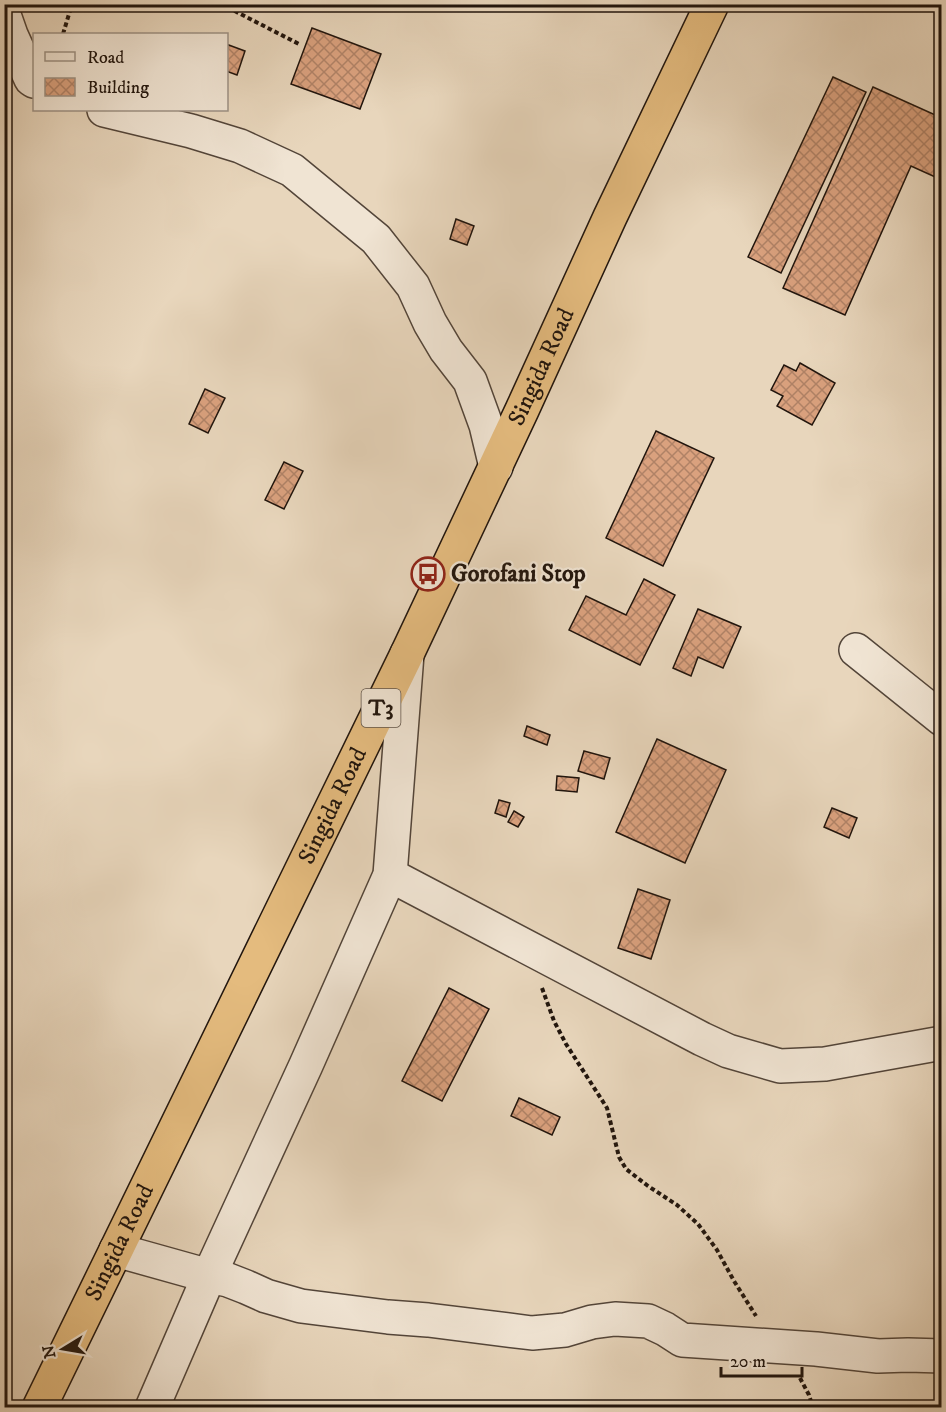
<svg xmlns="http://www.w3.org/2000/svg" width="946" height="1412" font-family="'IM FELL DW Pica',serif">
  <defs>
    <pattern id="building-cross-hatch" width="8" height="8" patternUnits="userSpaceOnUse" patternTransform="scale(1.5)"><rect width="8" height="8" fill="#daa17e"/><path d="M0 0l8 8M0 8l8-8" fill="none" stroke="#b08266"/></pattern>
  </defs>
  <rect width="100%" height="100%" fill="#e8d6bc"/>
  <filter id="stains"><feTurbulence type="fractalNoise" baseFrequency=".00333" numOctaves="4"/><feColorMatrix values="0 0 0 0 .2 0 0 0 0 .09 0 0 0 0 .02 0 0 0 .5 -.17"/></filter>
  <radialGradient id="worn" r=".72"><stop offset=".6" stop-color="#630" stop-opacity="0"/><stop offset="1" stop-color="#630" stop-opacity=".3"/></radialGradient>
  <!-- building -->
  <g fill="url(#building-cross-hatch)" stroke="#21150d" stroke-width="1.5">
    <path d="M312,28l69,26 -21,55 -69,-25z"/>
    <path d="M226,44l19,7 -8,24 -11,-4z"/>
    <path d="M833,77l33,15 -85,181 -33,-16z"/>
    <path d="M873,87l69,31v62l-31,-14 -66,149 -62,-27z"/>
    <path d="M456,219l18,7 -7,19 -17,-6z"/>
    <path d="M800,363l35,20 -23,42 -35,-19 6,-10 -12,-6 13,-25 12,6z"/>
    <path d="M205,389l20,9 -17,35 -19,-9z"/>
    <path d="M656,431l58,27 -51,108 -57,-28z"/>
    <path d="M284,462l19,9 -19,38 -19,-9z"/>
    <path d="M644,579l31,16 -35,70 -71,-35 17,-34 40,19z"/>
    <path d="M698,609l43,18 -18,41 -25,-11 -7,19 -18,-8z"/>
    <path d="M527,726l23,9 -3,10 -23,-9z"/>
    <path d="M657,739l69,31 -41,93 -69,-31z"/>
    <path d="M584,751l26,7 -6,21 -26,-8z"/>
    <path d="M557,776l22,2 -2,14 -21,-2z"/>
    <path d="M499,800l11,3 -4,14 -11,-4z"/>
    <path d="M832,808l25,10 -8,20 -25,-11z"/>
    <path d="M514,811l10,6 -6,10 -10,-5z"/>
    <path d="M638,889l32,11 -19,59 -33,-11z"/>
    <path d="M449,988l40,21 -47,92 -40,-20z"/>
    <path d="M519,1098l41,19 -8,18 -41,-19z"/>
  </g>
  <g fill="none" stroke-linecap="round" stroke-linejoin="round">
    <defs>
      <g id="minor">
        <path d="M4,15l7,20 20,44 3,2"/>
        <path d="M104,110l87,21 49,15 52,24 84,69 37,47 17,37 16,27 24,31 16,44 10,42"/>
        <path d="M856,650l86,69"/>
        <path d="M390,875l312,164 26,12 52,15 45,-2 117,-21"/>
        <path d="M116,1250l93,26 19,4 18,7 20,9 35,10 87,11 40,3 104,13 33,-3 27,-8 23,-3 33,2 17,8 17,11 134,9 62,7 30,-1 34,1"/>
        <path d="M152,1408l57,-132 97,-211 84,-190 17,-221"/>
      </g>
      <g id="highway">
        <path id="s1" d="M39,1408l368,-754 115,-244 88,-193 102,-213"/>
      </g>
    </defs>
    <!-- minor casing -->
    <use href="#minor" stroke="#534539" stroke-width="36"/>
    <!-- highway casing -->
    <use href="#highway" stroke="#21150d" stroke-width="36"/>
    <!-- path -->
    <g stroke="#21150d" stroke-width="4" stroke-dasharray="4.5 3" stroke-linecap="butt">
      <path d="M221,4l78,40"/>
      <path d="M63,34l9,-30"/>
      <path d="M542,988l12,33 12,23 41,64 12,49 7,12 22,17 29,19 21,19 19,26 17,31 22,35"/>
      <path d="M800,1378l9,17 4,13"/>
    </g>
    <!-- minor -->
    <use href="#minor" stroke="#f0e4d3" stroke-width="33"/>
    <!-- highway -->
    <use href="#highway" stroke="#e4bb7e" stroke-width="33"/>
  </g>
  <!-- icons -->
  <defs>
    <symbol id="bus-ring" viewBox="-11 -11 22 22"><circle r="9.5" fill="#f0e4d3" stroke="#8f2418" stroke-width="1.5"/><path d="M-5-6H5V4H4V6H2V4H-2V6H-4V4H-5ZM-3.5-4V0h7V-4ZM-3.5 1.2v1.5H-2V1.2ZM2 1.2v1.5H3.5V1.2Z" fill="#8f2418"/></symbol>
  </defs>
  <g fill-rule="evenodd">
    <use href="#bus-ring" x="409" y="555" width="38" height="38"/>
  </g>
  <g text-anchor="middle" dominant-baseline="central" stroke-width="4.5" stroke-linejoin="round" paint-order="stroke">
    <!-- shield labels -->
    <rect fill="#f0e4d3" stroke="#5f5348" stroke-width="1.5" x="361.5" y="689" width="39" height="38" rx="4.5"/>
    <g font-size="22" font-weight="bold" fill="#21150d">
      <text x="381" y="708">T3</text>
    </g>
    <!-- street labels -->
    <g font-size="24" fill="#21150d" stroke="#f0e4d3">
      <text stroke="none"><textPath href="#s1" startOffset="1156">Singida Road</textPath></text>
      <text stroke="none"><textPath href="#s1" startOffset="670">Singida Road</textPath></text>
      <text stroke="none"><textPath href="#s1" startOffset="184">Singida Road</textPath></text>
    </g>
    <!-- poi labels -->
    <g font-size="24" font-weight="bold" fill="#21150d" stroke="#f0e4d3" text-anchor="start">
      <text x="451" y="574">Gorofani Stop</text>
    </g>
  </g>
  <!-- margin -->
  <rect width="946" height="1412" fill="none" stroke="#e8d6bc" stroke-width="24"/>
  <rect x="6" y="6" width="934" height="1400" fill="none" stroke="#21150d" stroke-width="3"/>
  <rect x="12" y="12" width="922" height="1388" fill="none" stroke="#21150d" stroke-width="1.5"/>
  <!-- legend -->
  <rect x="33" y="33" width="195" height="78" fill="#f0e4d3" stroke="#9d9184" stroke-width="1.5"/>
  <rect x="45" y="52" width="30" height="9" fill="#f0e4d3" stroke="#9d9184" stroke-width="1.5"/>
  <text x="87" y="63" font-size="18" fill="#21150d">Road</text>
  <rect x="45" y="78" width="30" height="18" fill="url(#building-cross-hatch)" stroke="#9d9184" stroke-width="1.5"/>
  <text x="87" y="93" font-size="18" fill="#21150d">Building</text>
  <!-- north arrow -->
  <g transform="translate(63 1349) rotate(259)" stroke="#f0e4d3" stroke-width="4.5" paint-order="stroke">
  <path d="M0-4.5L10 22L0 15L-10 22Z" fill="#21150d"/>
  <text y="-9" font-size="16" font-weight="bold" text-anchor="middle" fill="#21150d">N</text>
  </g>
  <!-- scale -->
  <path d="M721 1367v9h81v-9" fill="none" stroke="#21150d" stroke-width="3"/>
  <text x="730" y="1367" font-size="18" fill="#21150d" stroke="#f0e4d3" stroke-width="4.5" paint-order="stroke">20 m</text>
  <rect width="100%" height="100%" filter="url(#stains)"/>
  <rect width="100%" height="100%" fill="url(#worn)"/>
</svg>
